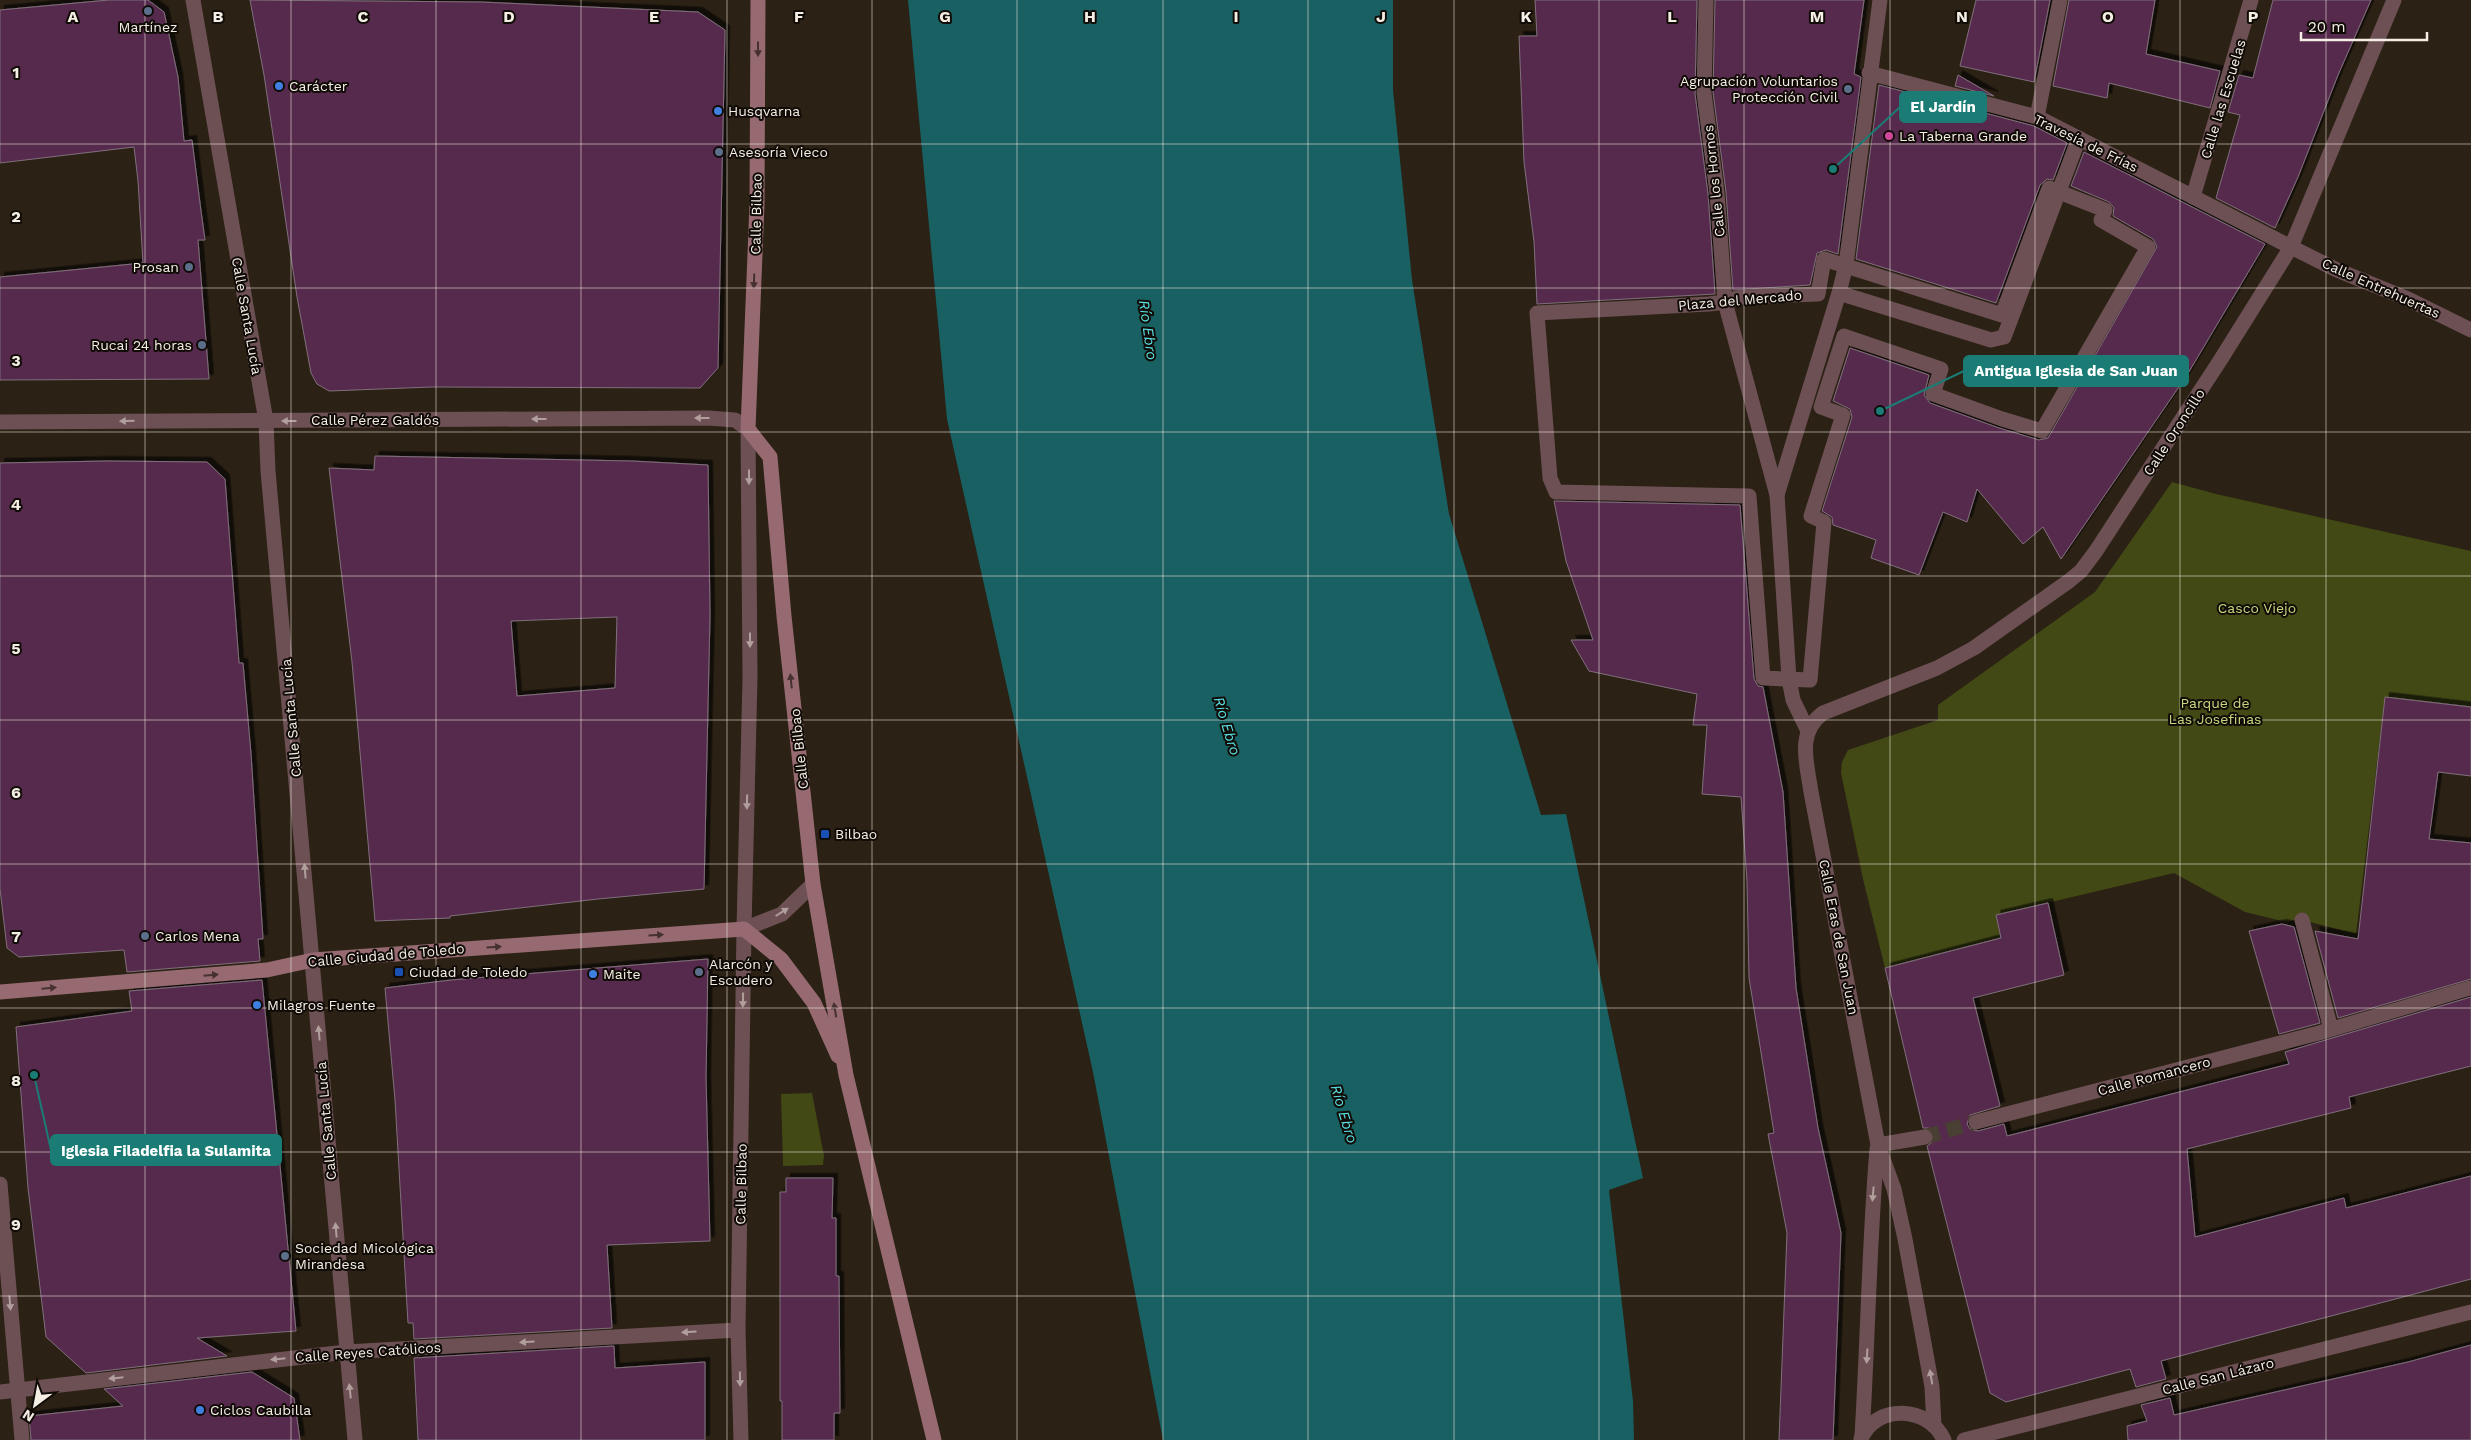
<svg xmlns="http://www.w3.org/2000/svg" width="2471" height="1440" font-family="'Work Sans',sans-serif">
  <defs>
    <filter id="shadow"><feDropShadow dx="4.5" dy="-4.5" stdDeviation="0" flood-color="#0009"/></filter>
  </defs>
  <rect width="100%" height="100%" fill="#2b2114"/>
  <!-- green -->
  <g fill="#424914">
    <path d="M2172,482l44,12 255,57v156l-86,-10 -29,237 -58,-15 -12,3 -41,-10 -71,-39 -178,42 5,24 -116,29 -22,-89 -22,-106 1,-11 6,-12 90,-30v-15l157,-113z"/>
    <path d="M812,1093l12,63 -1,9 -40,1 -2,-72z"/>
  </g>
  <!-- water -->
  <path fill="#196062" d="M908,0h485v90l19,190 37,234 92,301 25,-1 77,364 -34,12 24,211 1,39h-471l-70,-368 -146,-653z"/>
  <!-- building -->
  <g fill="#572a4e" stroke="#806f7c" fill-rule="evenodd" filter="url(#shadow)">
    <path d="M109,0h39l16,12 14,65 6,64 8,-1 9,71 4,29h-7l11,139 -209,1v-103l143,-14 -5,-82 -4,-34 -134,16v-153z"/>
    <path d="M250,0l231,2 217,10 27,18 -7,338 -18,20 -268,-1 -103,4 -12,-7 -6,-11 -14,-76 -33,-222z"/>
    <path d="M1535,0h162l-2,94 13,100 7,100 -178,10 -3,-62 -10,-80 -5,-126h18z"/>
    <path d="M1715,0h149l-10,74 7,3 -23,177 -12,-4 -9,3 -7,32 -77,5 -7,-98 -13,-100z"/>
    <path d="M1976,0h74l-16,82 -74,-16z"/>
    <path d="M2069,0h86l-9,54 74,17 -10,37 -101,-25 -2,15 -54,-12z"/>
    <path d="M2273,0h98l-33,75 -40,102 -23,51 -59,-30 24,-83 -12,-3 11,-37 14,3z"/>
    <path d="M1958,75l36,21 -39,-10z"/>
    <path d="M1879,85l155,41 33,17 -14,37 -6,-1 -7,6 -44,118 -140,-44z"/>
    <path d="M2084,152l181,92 -78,131 -126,184 -18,-32 -20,17 -46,-55 -10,33 -24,-10 -24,63 -48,-17 5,-18 -43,-15 -1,-8 -10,-6 30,-94 -2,-8 -17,-8 17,-53 79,27 -5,20 6,8 69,25 40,12 9,-2 109,-191 -4,-8 -40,-23 1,-8 -5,-6 -38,-16z"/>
    <path d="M375,456l257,5 76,4 2,150 -6,274 -106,10 -148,17v2l-75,3 -23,-259 -23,-194 45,2zM617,617l-2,71 -98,8 -6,-75z"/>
    <path d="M107,461l100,1 18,17 14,184h4l8,91 12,185h-5l2,22 -133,11 -3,-22 -105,7 -12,-9 -7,-59v-426z"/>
    <path d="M1554,501l186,4 14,174 4,7 5,1 20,105 13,196 22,140 23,105 -8,207h-54l8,-207 -19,-99 6,-1 -25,-155 -2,-97 -6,-84 -39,-3 5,-69h-14l4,-31 -108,-23 -18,-31h22l-27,-79z"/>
    <path d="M2385,697l86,10v69l-33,-4 -9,67 42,4v136l-133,39 -23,-87 43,8z"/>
    <path d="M2048,903l16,72 -91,23 27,108 -30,9 -3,9 3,5 8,2 26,-7 3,12 282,-72 -4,-12 186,-55v69l-122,31 2,11 -164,41 8,88 149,-39 2,10 125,-32v103l-310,82 5,18 -30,8 -6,-18 -124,33 -16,-9 -63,-247 7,-5v-6l-5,-7h-6l-38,-160 116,-30 -5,-23z"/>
    <path d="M2282,924l12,3 26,96 -41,11 -30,-103z"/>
    <path d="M708,959l-2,119 4,163 -103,4 5,83 -198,11 -1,-16h-5l-13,-223 -10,-112 66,-8z"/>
    <path d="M262,980l34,351 -99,7 30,18 -141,17 -40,-36 -18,-149 -12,-161 116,-16 -3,-20z"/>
    <path d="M786,1178h47l-1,40h4v58h3l1,137h-6v27h-52v-39h-2v-209h6z"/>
    <path d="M2471,1345v95h-343l-1,-14 20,-5 -6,-16 29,-7 4,17 234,-53z"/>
    <path d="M614,1346l1,22 90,-6v78h-287l-4,-82z"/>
    <path d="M252,1372l42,26 6,42h-269l-2,-24 94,-10 -19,-17z"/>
  </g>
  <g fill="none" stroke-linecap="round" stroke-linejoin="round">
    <!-- minor-tunnel -->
    <path stroke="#494033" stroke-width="15" stroke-dasharray="15 8" stroke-linecap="butt" d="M1925,1137l51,-15"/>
    <!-- pedestrian -->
    <g stroke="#6d5054" stroke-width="15">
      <path d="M1706,0l-2,93 13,100 8,109 52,193 12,184 4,21 14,29"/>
      <path d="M1869,73l168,44 254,130"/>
      <path d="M2037,117l23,-117"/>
      <path d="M2049,188l56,22 -4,10 47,27 -106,184 -40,-12 -69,-25 8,-25 -97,-33 -23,71 22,8 -32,101 13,6 -14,158 -47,-2 -14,-182 -193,-4 -6,-14 -13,-165 172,-9 16,-2 16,-5 77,-3 6,-35 178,56z"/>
      <path d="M2193,197l58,-197"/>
      <path d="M1839,293l7,-28 34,-265"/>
      <path d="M1777,495l62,-202 152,47 13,-3 75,-199"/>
    </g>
    <!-- minor -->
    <g stroke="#6d5054" stroke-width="15">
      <path d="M193,0l73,421 2,50 87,969"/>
      <path d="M2291,247l46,23 71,29 63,31"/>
      <path d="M0,422l708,-4 27,2 13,9 2,248 -6,252 -6,401 3,110"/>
      <path d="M2302,920l29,109"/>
      <path d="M744,929l38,-15 31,-30"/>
      <path d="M1976,1122l343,-89 151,-45"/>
      <path d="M1878,1145l47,-8"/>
      <path d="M0,1184l22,256"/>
      <path d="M0,1392l346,-40 392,-22"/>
      <path d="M1934,1426l-2,-39 -27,-148 -11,-50 -16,-44 -67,-353c-4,-29 -15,-59 12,-79l114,-45 37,-20 95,-67 12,-10 15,-20 125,-192 70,-112 103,-247"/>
      <path d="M1862,1435c6,-95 7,-191 15,-286"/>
      <path d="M1861,1439c15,-36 68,-33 83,1"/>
      <path d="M1964,1440l507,-128"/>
    </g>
    <!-- secondary -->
    <g stroke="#966a70" stroke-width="15">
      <path d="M758,0l-1,204 -9,225 22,28 14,159 29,268 33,191 88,365"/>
      <path d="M0,992l267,-22 46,-10 431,-31 37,30 33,44 24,53"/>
    </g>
  </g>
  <!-- one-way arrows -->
  <defs><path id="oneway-solid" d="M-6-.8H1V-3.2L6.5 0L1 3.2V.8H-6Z" transform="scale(1.25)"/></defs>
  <g fill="#463130">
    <use href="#oneway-solid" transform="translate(758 49) rotate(90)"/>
    <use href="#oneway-solid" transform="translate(754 281) rotate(92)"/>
    <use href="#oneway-solid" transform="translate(791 681) rotate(-96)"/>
    <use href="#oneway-solid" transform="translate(656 935) rotate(-4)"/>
    <use href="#oneway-solid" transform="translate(494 947) rotate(-4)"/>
    <use href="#oneway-solid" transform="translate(211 975) rotate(-5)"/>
    <use href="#oneway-solid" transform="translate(49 988) rotate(-5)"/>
    <use href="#oneway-solid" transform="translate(835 1010) rotate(-100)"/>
  </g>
  <g fill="#b19f9c">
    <use href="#oneway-solid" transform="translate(702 418) rotate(-180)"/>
    <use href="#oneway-solid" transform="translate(539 419) rotate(180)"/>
    <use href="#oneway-solid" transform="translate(127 421) rotate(179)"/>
    <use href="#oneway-solid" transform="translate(289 421) rotate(180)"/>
    <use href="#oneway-solid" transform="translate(749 477) rotate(90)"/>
    <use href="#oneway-solid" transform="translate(750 640) rotate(90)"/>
    <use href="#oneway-solid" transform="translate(747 802) rotate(91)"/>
    <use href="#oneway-solid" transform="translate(305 871) rotate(-95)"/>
    <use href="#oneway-solid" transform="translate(782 912) rotate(-32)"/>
    <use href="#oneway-solid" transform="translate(743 1000) rotate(91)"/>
    <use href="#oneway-solid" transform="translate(319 1033) rotate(-95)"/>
    <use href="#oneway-solid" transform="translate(1873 1194) rotate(95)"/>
    <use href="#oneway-solid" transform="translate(336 1230) rotate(-95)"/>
    <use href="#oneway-solid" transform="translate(10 1303) rotate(85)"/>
    <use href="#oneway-solid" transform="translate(689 1332) rotate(177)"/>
    <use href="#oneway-solid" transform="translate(527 1342) rotate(177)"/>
    <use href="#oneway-solid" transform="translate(1867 1356) rotate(93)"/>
    <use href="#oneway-solid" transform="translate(278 1359) rotate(174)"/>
    <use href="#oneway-solid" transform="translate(1931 1377) rotate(-100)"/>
    <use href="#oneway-solid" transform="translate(116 1378) rotate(174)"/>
    <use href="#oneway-solid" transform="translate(740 1379) rotate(89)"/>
    <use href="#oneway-solid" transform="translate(350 1391) rotate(-96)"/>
  </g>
  <!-- grid -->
  <path fill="none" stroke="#f5eee5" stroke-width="1" stroke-opacity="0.55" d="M145,0v1440M291,0v1440M436,0v1440M581,0v1440M727,0v1440M872,0v1440M1017,0v1440M1163,0v1440M1308,0v1440M1454,0v1440M1599,0v1440M1744,0v1440M1890,0v1440M2035,0v1440M2180,0v1440M2326,0v1440M0,144h2471M0,288h2471M0,432h2471M0,576h2471M0,720h2471M0,864h2471M0,1008h2471M0,1152h2471M0,1296h2471"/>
  <!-- markers -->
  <g fill="#5c6f8a" stroke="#100b06" stroke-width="2">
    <circle cx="148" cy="11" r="5"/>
    <circle cx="1848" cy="89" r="5"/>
    <circle cx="719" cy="152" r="5"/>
    <circle cx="189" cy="267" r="5"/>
    <circle cx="202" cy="345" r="5"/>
    <circle cx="145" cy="936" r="5"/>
    <circle cx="699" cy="972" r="5"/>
    <circle cx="285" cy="1256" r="5"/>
  </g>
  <g fill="#3f7fe0" stroke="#100b06" stroke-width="2">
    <circle cx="279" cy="86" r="5"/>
    <circle cx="718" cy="111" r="5"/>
    <circle cx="593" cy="974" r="5"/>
    <circle cx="257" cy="1005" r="5"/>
    <circle cx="200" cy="1410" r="5"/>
  </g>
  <circle fill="#d1479c" stroke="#100b06" stroke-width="2" cx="1889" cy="136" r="5"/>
  <g fill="#1a4fb4" stroke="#100b06" stroke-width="2">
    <rect x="820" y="829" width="10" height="10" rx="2.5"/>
    <rect x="394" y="967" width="10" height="10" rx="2.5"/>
  </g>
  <g text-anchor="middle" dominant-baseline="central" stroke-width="4" stroke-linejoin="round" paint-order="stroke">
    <!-- poi labels -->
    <g font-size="14" fill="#f5eee5" stroke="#100b06" text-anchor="start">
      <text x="148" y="27" text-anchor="middle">Martínez</text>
      <text x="1838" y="81" text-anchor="end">Agrupación Voluntarios<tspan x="1838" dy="16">Protección Civil</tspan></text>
      <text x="289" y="86">Carácter</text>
      <text x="728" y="111">Husqvarna</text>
      <text x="1899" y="136">La Taberna Grande</text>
      <text x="729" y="152">Asesoría Vieco</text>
      <text x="179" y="267" text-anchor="end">Prosan</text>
      <text x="192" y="345" text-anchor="end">Rucai 24 horas</text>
      <text x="835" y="834">Bilbao</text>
      <text x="155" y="936">Carlos Mena</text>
      <text x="709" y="964">Alarcón y<tspan x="709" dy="16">Escudero</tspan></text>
      <text x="409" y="972">Ciudad de Toledo</text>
      <text x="603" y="974">Maite</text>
      <text x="267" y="1005">Milagros Fuente</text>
      <text x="295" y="1248">Sociedad Micológica<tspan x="295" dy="16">Mirandesa</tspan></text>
      <text x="210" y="1410">Ciclos Caubilla</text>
    </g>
    <!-- street labels -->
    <g font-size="14" fill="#f5eee5" stroke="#100b06">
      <text transform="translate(2223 99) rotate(-73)">Calle las Escuelas</text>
      <text transform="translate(2086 143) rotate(26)">Travesía de Frías</text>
      <text transform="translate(1714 181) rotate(-96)">Calle los Hornos</text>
      <text transform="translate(756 214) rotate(-89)">Calle Bilbao</text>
      <text transform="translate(2381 288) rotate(24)">Calle Entrehuertas</text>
      <text transform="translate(1740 300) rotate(-5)">Plaza del Mercado</text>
      <text transform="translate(247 316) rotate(80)">Calle Santa Lucía</text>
      <text x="375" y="420">Calle Pérez Galdós</text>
      <text transform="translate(2174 432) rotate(-57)">Calle Oroncillo</text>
      <text transform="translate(291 718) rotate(-95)">Calle Santa Lucía</text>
      <text transform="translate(799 749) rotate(-96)">Calle Bilbao</text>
      <text transform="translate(1839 937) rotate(79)">Calle Eras de San Juan</text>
      <text transform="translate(386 955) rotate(-5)">Calle Ciudad de Toledo</text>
      <text transform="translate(2154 1076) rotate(-15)">Calle Romancero</text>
      <text transform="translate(326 1121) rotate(-95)">Calle Santa Lucía</text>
      <text transform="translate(741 1184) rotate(-89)">Calle Bilbao</text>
      <text transform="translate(368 1352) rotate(-4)">Calle Reyes Católicos</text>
      <text transform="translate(2218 1376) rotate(-14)">Calle San Lázaro</text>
    </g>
    <!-- park labels -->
    <g font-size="14" fill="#c9d87f" stroke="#100b06">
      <text x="2257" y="608">Casco Viejo</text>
      <text x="2215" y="703">Parque de<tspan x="2215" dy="16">Las Josefinas</tspan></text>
    </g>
    <!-- water labels -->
    <g font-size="15" font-style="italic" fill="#59dee1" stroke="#100b06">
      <text transform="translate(1148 330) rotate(82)">Río Ebro</text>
      <text transform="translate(1227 726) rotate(73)">Río Ebro</text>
      <text transform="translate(1344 1114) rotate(73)">Río Ebro</text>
    </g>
  </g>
  <g font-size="16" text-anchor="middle" font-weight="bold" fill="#f5eee5" stroke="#100b06" stroke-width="4" stroke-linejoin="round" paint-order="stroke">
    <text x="73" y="22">A</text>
    <text x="218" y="22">B</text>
    <text x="363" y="22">C</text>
    <text x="509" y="22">D</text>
    <text x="654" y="22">E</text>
    <text x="799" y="22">F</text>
    <text x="945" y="22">G</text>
    <text x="1090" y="22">H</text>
    <text x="1236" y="22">I</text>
    <text x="1381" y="22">J</text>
    <text x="1526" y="22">K</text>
    <text x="1672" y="22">L</text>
    <text x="1817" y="22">M</text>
    <text x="1962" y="22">N</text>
    <text x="2108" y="22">O</text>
    <text x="2253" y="22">P</text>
    <text x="16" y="78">1</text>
    <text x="16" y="222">2</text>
    <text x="16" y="366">3</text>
    <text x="16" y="510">4</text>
    <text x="16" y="654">5</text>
    <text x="16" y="798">6</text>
    <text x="16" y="942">7</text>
    <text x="16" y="1086">8</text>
    <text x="16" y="1230">9</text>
  </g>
  <!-- callouts -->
  <path fill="none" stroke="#1a7c74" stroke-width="2" d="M1833 169L1900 107M1880 411L1964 371M34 1075L51 1150"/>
  <g fill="#1a7c74" stroke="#100b06" stroke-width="2">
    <circle cx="1833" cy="169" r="5"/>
    <circle cx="1880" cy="411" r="5"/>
    <circle cx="34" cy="1075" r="5"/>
  </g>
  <g fill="#1a7c74" stroke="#1a7c74" stroke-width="2">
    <rect x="1900" y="92" width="86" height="30" rx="5"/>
    <rect x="1964" y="356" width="224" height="30" rx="5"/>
    <rect x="51" y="1135" width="230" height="30" rx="5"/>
  </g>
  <g font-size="15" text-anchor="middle" font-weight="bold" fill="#fff">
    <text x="1943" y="112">El Jardín</text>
    <text x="2076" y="376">Antigua Iglesia de San Juan</text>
    <text x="166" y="1156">Iglesia Filadelfia la Sulamita</text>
  </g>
  <!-- north arrow -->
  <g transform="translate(35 1405) rotate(212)" stroke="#100b06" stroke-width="4" paint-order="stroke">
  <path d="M0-4L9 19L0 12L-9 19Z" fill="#f5eee5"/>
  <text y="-8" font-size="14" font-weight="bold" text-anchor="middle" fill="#f5eee5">N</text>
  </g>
  <!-- scale -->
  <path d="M2301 32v8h126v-8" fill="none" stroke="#f5eee5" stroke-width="2.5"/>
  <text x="2308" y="32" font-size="15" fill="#f5eee5" stroke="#100b06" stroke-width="4" paint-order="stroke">20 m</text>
</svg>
